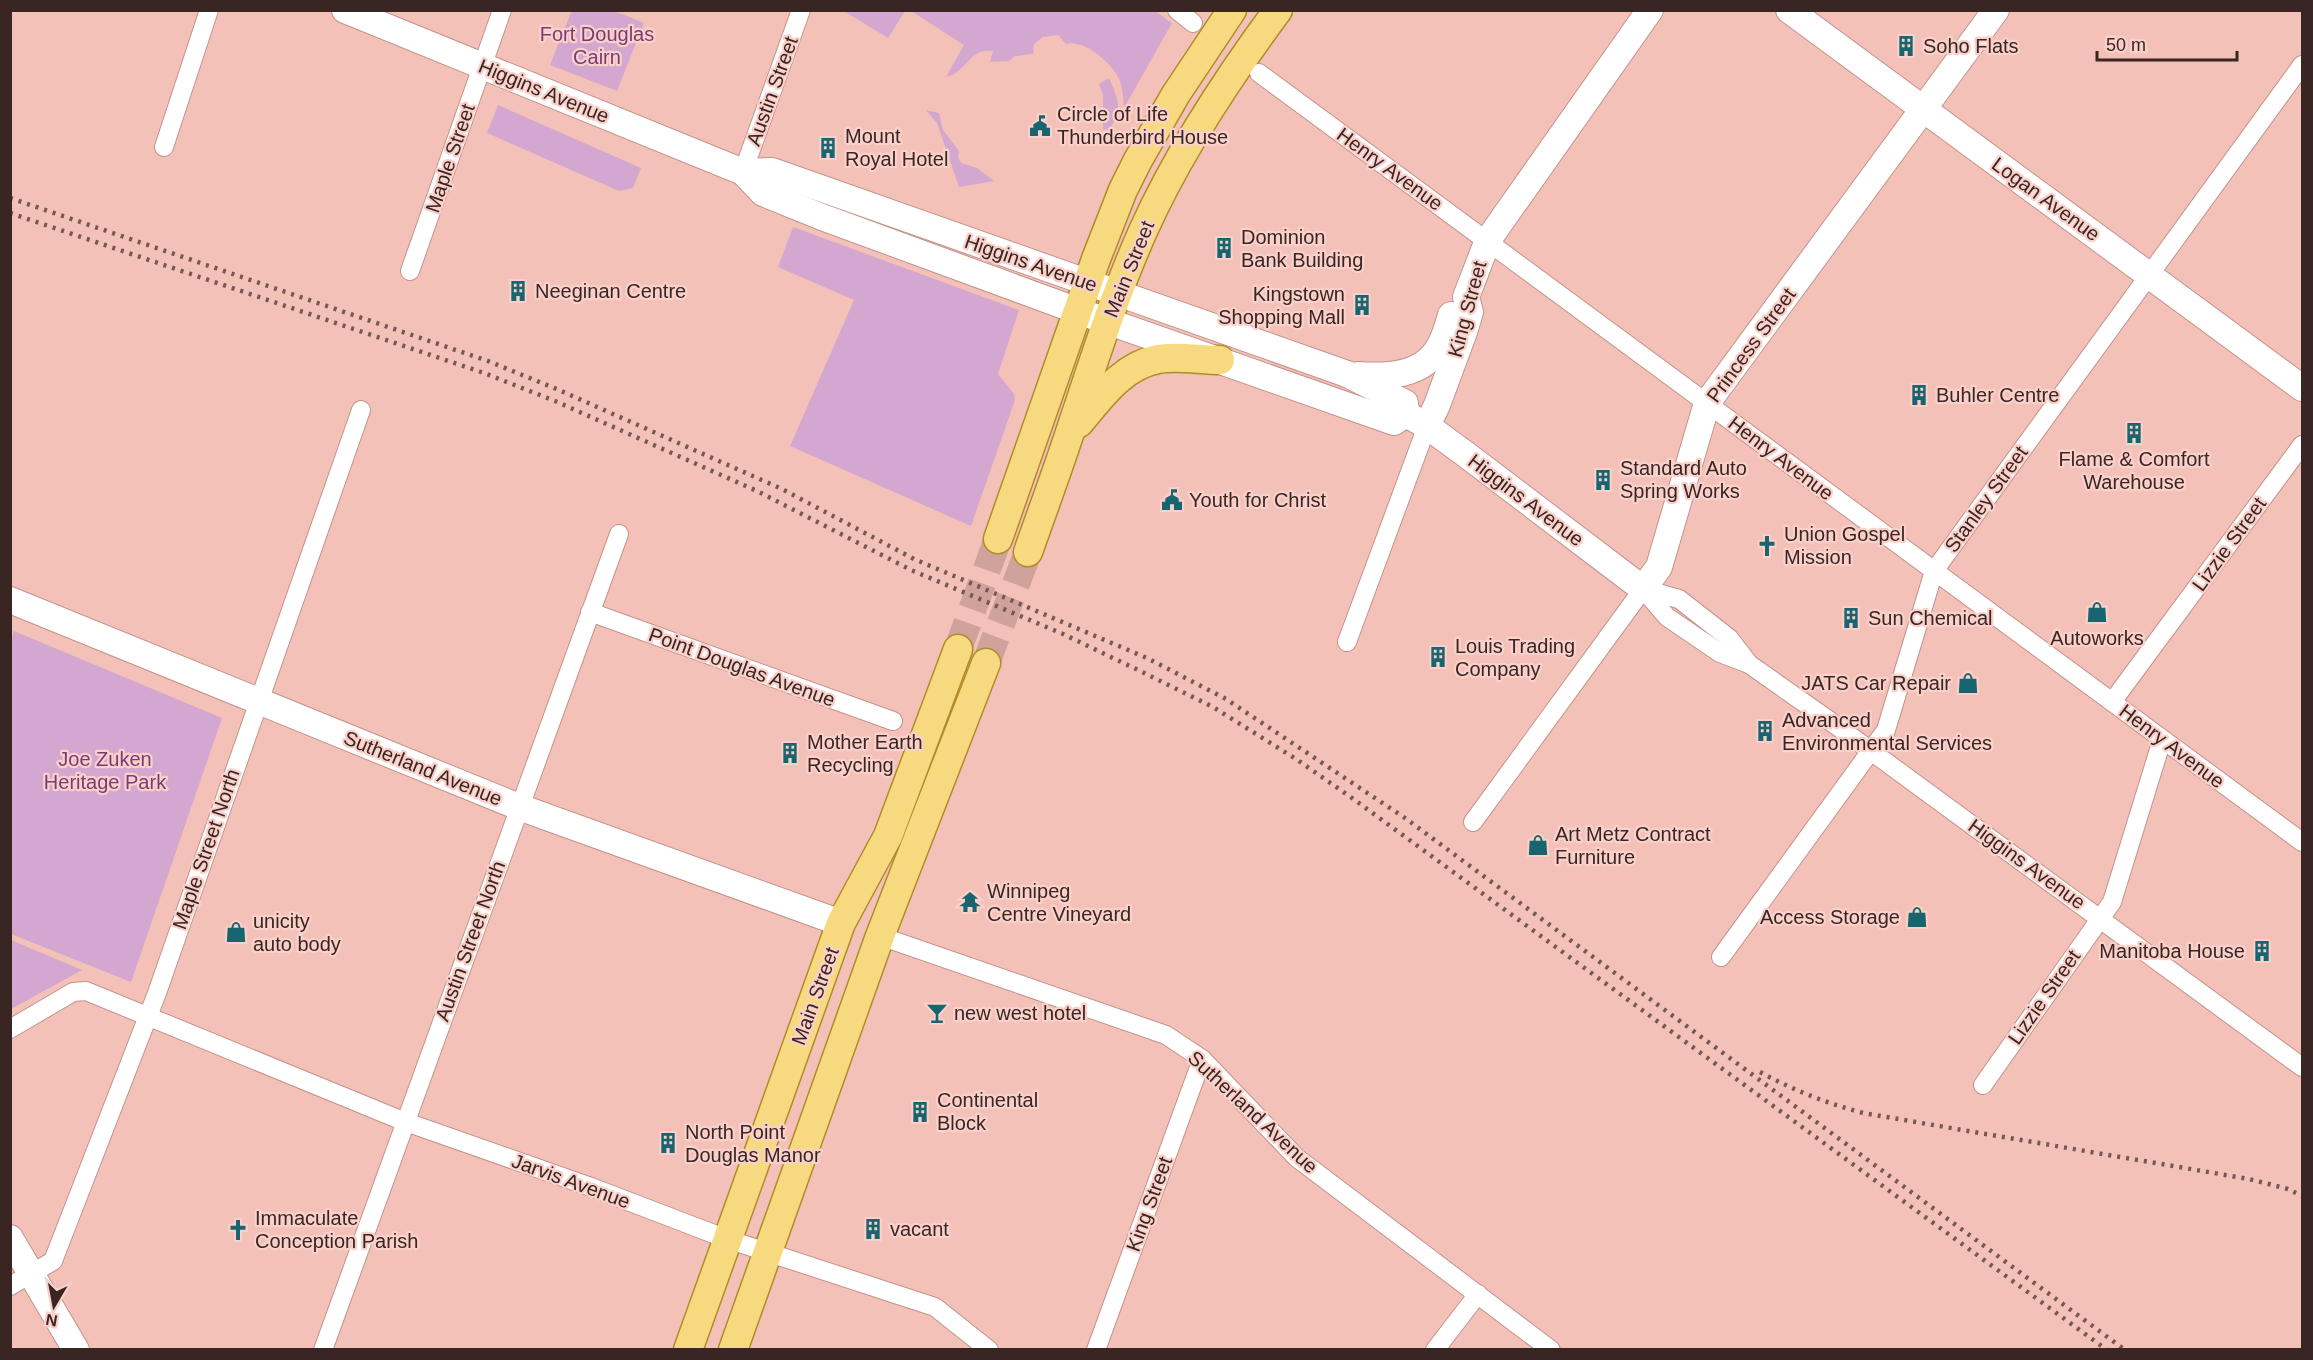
<svg xmlns="http://www.w3.org/2000/svg" width="2313" height="1360" font-family="Helvetica,sans-serif">
  <rect width="100%" height="100%" fill="#f4c1b9"/>
  <!-- green -->
  <g fill="#d3a7cf">
    <path d="M572,10l42,1 30,12 -27,68 -67,-26z"/>
    <path d="M844,11h61l-17,27z"/>
    <path d="M911,11h244l17,12 -48,85c-1,-8 -1,-21 -5,-29 -7,-16 -35,-40 -53,-35l-8,-9 -15,2 -9,7 -1,10 -18,2 -6,5 -19,1 3,-11c-25,-3 -26,22 -47,26l18,-32z"/>
    <path d="M1109,78c10,23 14,31 0,52l-6,-1v-34l-4,-11z"/>
    <path d="M498,105l143,63 -8,20 -14,3 -132,-58z"/>
    <path d="M926,110l13,3 4,17 16,21 -1,6 3,6 16,5 17,13 -35,6 -22,-64z"/>
    <path d="M793,227l226,83 -21,64 16,20 1,6 -44,126 -181,-80 64,-146 -76,-33z"/>
    <path d="M14,631l208,87 -91,264 -120,-48 -1,-291z"/>
    <path d="M10,940h1l71,30 -71,39z"/>
  </g>
  <g fill="none" stroke-linecap="round" stroke-linejoin="round">
    <!-- primary-tunnel -->
    <g stroke="#cfa29b" stroke-width="28" stroke-dasharray="28 14" stroke-linecap="butt">
      <path d="M958,649l40,-110"/>
      <path d="M986,663l42,-111"/>
    </g>
    <defs>
      <g id="street">
        <path d="M1177,10l16,13"/>
        <path d="M1259,73l1043,769"/>
        <path d="M164,147l45,-137"/>
        <path d="M743,172l58,-162"/>
        <path d="M410,271l92,-261"/>
        <path d="M1643,589l24,28 53,36 29,11 81,57 472,346"/>
        <path d="M1643,589l36,10 50,39 20,26"/>
        <path d="M590,612l303,109"/>
        <path d="M1347,642l80,-216"/>
        <path d="M2112,702l190,-257"/>
        <path d="M1473,822l170,-233"/>
        <path d="M880,936l286,99 36,24 95,99 254,192"/>
        <path d="M1721,957l165,-227 48,-159 368,-506"/>
        <path d="M10,1029l63,-37 13,-1 317,130 188,66 136,52 208,68 54,43"/>
        <path d="M1983,1085l129,-183 50,-162"/>
        <path d="M10,1286l43,-25 104,-268 204,-583"/>
        <path d="M323,1350c97,-273 196,-545 296,-816"/>
        <path d="M1096,1350l106,-291"/>
        <path d="M1435,1350l43,-56"/>
      </g>
      <g id="secondary">
        <path d="M345,10l398,162 20,21 59,24 256,94 316,111 12,-8"/>
        <path d="M1789,10l513,378"/>
        <path d="M743,172l29,-1 575,203 58,29 1,11"/>
        <path d="M1358,375c29,2 65,1 81,-28 6,-10 9,-22 12,-32"/>
        <path d="M1406,414l21,12 37,27 179,136 16,-22 48,-164 289,-393"/>
        <path d="M1427,426l10,-21 27,-73 6,-20 -4,-15 22,-57 162,-230"/>
        <path d="M10,600l509,207 322,116"/>
        <path d="M10,1238l66,112"/>
      </g>
      <g id="primary">
        <path d="M1079,423c22,-26 43,-57 79,-64 19,-4 42,1 62,1"/>
        <path d="M998,539l98,-280 27,-69 15,-30 38,-66 56,-84"/>
        <path d="M1028,552c14,-40 29,-80 42,-120 23,-68 44,-136 73,-201 35,-78 84,-152 135,-221"/>
        <path d="M688,1350l153,-427 47,-87 70,-187"/>
        <path d="M733,1350l147,-414 106,-273"/>
      </g>
    </defs>
    <!-- street casing -->
    <use href="#street" stroke="#c3938b" stroke-width="20"/>
    <!-- secondary casing -->
    <use href="#secondary" stroke="#c3938b" stroke-width="28"/>
    <!-- primary casing -->
    <use href="#primary" stroke="#b18b28" stroke-width="31"/>
    <!-- street -->
    <use href="#street" stroke="#fff" stroke-width="18"/>
    <!-- secondary -->
    <use href="#secondary" stroke="#fff" stroke-width="26"/>
    <!-- primary -->
    <use href="#primary" stroke="#f7da80" stroke-width="28"/>
    <!-- rail -->
    <g stroke="#755753" stroke-width="4.5" stroke-dasharray="3 6" stroke-linecap="butt">
      <path d="M10,198l478,163 71,29 223,99 132,70 233,99 79,41 179,119 720,532"/>
      <path d="M10,213l474,160 71,28 202,90 154,79 152,64 75,36 75,37 83,52 56,39 755,552"/>
      <path d="M1760,1072c33,18 66,31 103,41l386,66 39,10 14,7"/>
    </g>
  </g>
  <!-- icons -->
  <defs>
    <symbol id="building-bare" viewBox="-9 -9 18 18"><path d="M-4-6H4V6H1V3H-1V6H-4ZM-2.5-4.3h1.7v1.8h-1.7ZM.8-4.3h1.7v1.8H.8ZM-2.5-1h1.7V.8h-1.7ZM.8-1h1.7V.8H.8Z" fill="#18646f" stroke="#fad1ca" stroke-width="2.5" paint-order="stroke"/></symbol>
    <symbol id="civic-bare" viewBox="-9 -9 18 18"><path d="M-.6-6.5H3V-4.5H.6V-3L4-1V1h2V6H-6V1h2V-1L-.6-3ZM-1.2 2.5V6h2.4V2.5Z" fill="#18646f" stroke="#fad1ca" stroke-width="2.5" paint-order="stroke"/></symbol>
    <symbol id="church-bare" viewBox="-9 -9 18 18"><path d="M-1.2-6h2.4v3.5h3.3v2.4h-3.3V6h-2.4V-.1h-3.3v-2.4h3.3Z" fill="#18646f" stroke="#fad1ca" stroke-width="2.5" paint-order="stroke"/></symbol>
    <symbol id="shop-bare" viewBox="-9 -9 18 18"><path d="M-5-2.5h2.3a2.7 3.5 0 0 1 5.4 0H5L5.5 6h-11ZM-1.5-2.5h3a1.5 2.3 0 0 0-3 0Z" fill="#18646f" stroke="#fad1ca" stroke-width="2.5" paint-order="stroke"/></symbol>
    <symbol id="temple-bare" viewBox="-9 -9 18 18"><path d="M0-6L5-2H3V0L6.5 2.5H4V6H1.5V3h-3V6H-4V2.5H-6.5L-3 0V-2H-5Z" fill="#18646f" stroke="#fad1ca" stroke-width="2.5" paint-order="stroke"/></symbol>
    <symbol id="bar-bare" viewBox="-9 -9 18 18"><path d="M-6-5H6L.8 .8V4.5H3.5V6h-7V4.5H-.8V.8Z" fill="#18646f" stroke="#fad1ca" stroke-width="2.5" paint-order="stroke"/></symbol>
  </defs>
  <g fill-rule="evenodd">
    <use href="#building-bare" x="1891" y="31" width="30" height="30"/>
    <use href="#civic-bare" x="1025" y="111" width="30" height="30"/>
    <use href="#building-bare" x="813" y="133" width="30" height="30"/>
    <use href="#building-bare" x="1209" y="233" width="30" height="30"/>
    <use href="#building-bare" x="503" y="276" width="30" height="30"/>
    <use href="#building-bare" x="1347" y="290" width="30" height="30"/>
    <use href="#building-bare" x="1904" y="380" width="30" height="30"/>
    <use href="#building-bare" x="2119" y="418" width="30" height="30"/>
    <use href="#building-bare" x="1588" y="465" width="30" height="30"/>
    <use href="#civic-bare" x="1157" y="485" width="30" height="30"/>
    <use href="#church-bare" x="1752" y="531" width="30" height="30"/>
    <use href="#shop-bare" x="2082" y="597" width="30" height="30"/>
    <use href="#building-bare" x="1836" y="603" width="30" height="30"/>
    <use href="#building-bare" x="1423" y="642" width="30" height="30"/>
    <use href="#shop-bare" x="1953" y="668" width="30" height="30"/>
    <use href="#building-bare" x="1750" y="716" width="30" height="30"/>
    <use href="#building-bare" x="775" y="738" width="30" height="30"/>
    <use href="#shop-bare" x="1523" y="830" width="30" height="30"/>
    <use href="#temple-bare" x="955" y="887" width="30" height="30"/>
    <use href="#shop-bare" x="1902" y="902" width="30" height="30"/>
    <use href="#shop-bare" x="221" y="917" width="30" height="30"/>
    <use href="#building-bare" x="2247" y="936" width="30" height="30"/>
    <use href="#bar-bare" x="922" y="998" width="30" height="30"/>
    <use href="#building-bare" x="905" y="1097" width="30" height="30"/>
    <use href="#building-bare" x="653" y="1128" width="30" height="30"/>
    <use href="#building-bare" x="858" y="1214" width="30" height="30"/>
    <use href="#church-bare" x="223" y="1215" width="30" height="30"/>
  </g>
  <g text-anchor="middle" dominant-baseline="central" stroke-width="4.5" stroke-linejoin="round" paint-order="stroke">
    <!-- park labels -->
    <g font-size="20" fill="#7a3a76" stroke="#fad1ca">
      <text x="597" y="34">Fort Douglas<tspan x="597" dy="23">Cairn</tspan></text>
      <text x="105" y="759">Joe Zuken<tspan x="105" dy="23">Heritage Park</tspan></text>
    </g>
    <!-- poi labels -->
    <g font-size="20" fill="#392522" stroke="#fad1ca" text-anchor="start">
      <text x="1923" y="46">Soho Flats</text>
      <text x="1057" y="114">Circle of Life<tspan x="1057" dy="23">Thunderbird House</tspan></text>
      <text x="845" y="136">Mount<tspan x="845" dy="23">Royal Hotel</tspan></text>
      <text x="1241" y="237">Dominion<tspan x="1241" dy="23">Bank Building</tspan></text>
      <text x="535" y="291">Neeginan Centre</text>
      <text x="1345" y="294" text-anchor="end">Kingstown<tspan x="1345" dy="23">Shopping Mall</tspan></text>
      <text x="1936" y="395">Buhler Centre</text>
      <text x="2134" y="459" text-anchor="middle">Flame &amp; Comfort<tspan x="2134" dy="23">Warehouse</tspan></text>
      <text x="1620" y="468">Standard Auto<tspan x="1620" dy="23">Spring Works</tspan></text>
      <text x="1189" y="500">Youth for Christ</text>
      <text x="1784" y="534">Union Gospel<tspan x="1784" dy="23">Mission</tspan></text>
      <text x="1868" y="618">Sun Chemical</text>
      <text x="2097" y="638" text-anchor="middle">Autoworks</text>
      <text x="1455" y="646">Louis Trading<tspan x="1455" dy="23">Company</tspan></text>
      <text x="1951" y="683" text-anchor="end">JATS Car Repair</text>
      <text x="1782" y="720">Advanced<tspan x="1782" dy="23">Environmental Services</tspan></text>
      <text x="807" y="742">Mother Earth<tspan x="807" dy="23">Recycling</tspan></text>
      <text x="1555" y="834">Art Metz Contract<tspan x="1555" dy="23">Furniture</tspan></text>
      <text x="987" y="891">Winnipeg<tspan x="987" dy="23">Centre Vineyard</tspan></text>
      <text x="1900" y="917" text-anchor="end">Access Storage</text>
      <text x="253" y="921">unicity<tspan x="253" dy="23">auto body</tspan></text>
      <text x="2245" y="951" text-anchor="end">Manitoba House</text>
      <text x="954" y="1013">new west hotel</text>
      <text x="937" y="1100">Continental<tspan x="937" dy="23">Block</tspan></text>
      <text x="685" y="1132">North Point<tspan x="685" dy="23">Douglas Manor</tspan></text>
      <text x="255" y="1218">Immaculate<tspan x="255" dy="23">Conception Parish</tspan></text>
      <text x="890" y="1229">vacant</text>
    </g>
    <!-- street labels -->
    <g font-size="20" fill="#392522" stroke="#fad1ca">
      <text transform="translate(544 91) rotate(22)">Higgins Avenue</text>
      <text transform="translate(772 91) rotate(-70)">Austin Street</text>
      <text transform="translate(450 158) rotate(-71)">Maple Street</text>
      <text transform="translate(1390 169) rotate(36)">Henry Avenue</text>
      <text transform="translate(2046 199) rotate(36)">Logan Avenue</text>
      <text transform="translate(1031 263) rotate(19)">Higgins Avenue</text>
      <text transform="translate(1129 269) rotate(-68)">Main Street</text>
      <text transform="translate(1467 309) rotate(-75)">King Street</text>
      <text transform="translate(1751 345) rotate(-54)">Princess Street</text>
      <text transform="translate(1781 458) rotate(37)">Henry Avenue</text>
      <text transform="translate(1986 499) rotate(-54)">Stanley Street</text>
      <text transform="translate(1526 500) rotate(37)">Higgins Avenue</text>
      <text transform="translate(2229 544) rotate(-54)">Lizzie Street</text>
      <text transform="translate(742 667) rotate(20)">Point Douglas Avenue</text>
      <text transform="translate(2172 746) rotate(37)">Henry Avenue</text>
      <text transform="translate(423 768) rotate(22)">Sutherland Avenue</text>
      <text transform="translate(206 849) rotate(-71)">Maple Street North</text>
      <text transform="translate(2027 864) rotate(36)">Higgins Avenue</text>
      <text transform="translate(470 941) rotate(-70)">Austin Street North</text>
      <text transform="translate(815 996) rotate(-70)">Main Street</text>
      <text transform="translate(2044 997) rotate(-55)">Lizzie Street</text>
      <text transform="translate(1253 1112) rotate(43)">Sutherland Avenue</text>
      <text transform="translate(571 1181) rotate(20)">Jarvis Avenue</text>
      <text transform="translate(1149 1204) rotate(-70)">King Street</text>
    </g>
  </g>
  <!-- border -->
  <rect width="2313" height="1360" fill="none" stroke="#392522" stroke-width="24"/>
  <!-- north arrow -->
  <g transform="translate(54 1306) rotate(190)" stroke="#fad1ca" stroke-width="4.5" paint-order="stroke">
  <path d="M0-4.5L10 22L0 15L-10 22Z" fill="#392522"/>
  <text y="-9" font-size="16" font-weight="bold" text-anchor="middle" fill="#392522">N</text>
  </g>
  <!-- scale -->
  <path d="M2097 51v9h140v-9" fill="none" stroke="#392522" stroke-width="3"/>
  <text x="2106" y="51" font-size="18" fill="#392522" stroke="#fad1ca" stroke-width="4.5" paint-order="stroke">50 m</text>
</svg>
